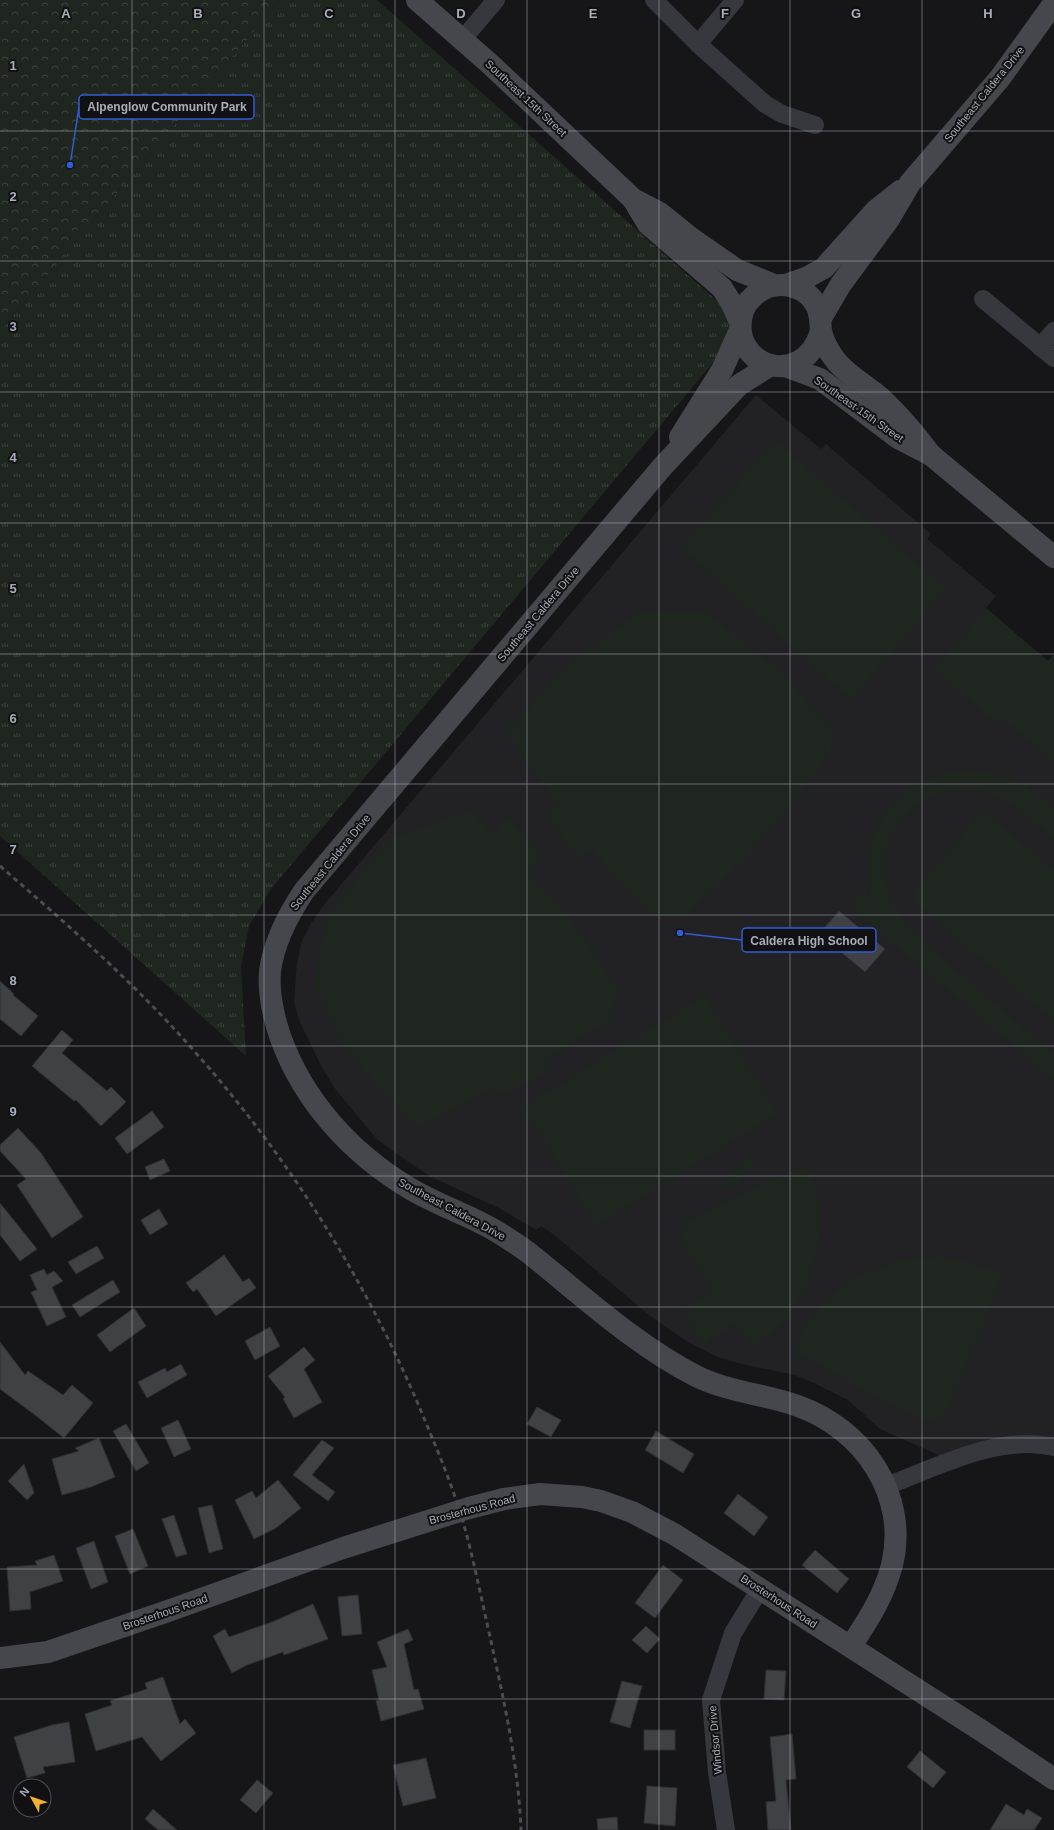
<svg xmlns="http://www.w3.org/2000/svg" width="1054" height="1830" font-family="Helvetica,sans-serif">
  <defs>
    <pattern id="grass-tufts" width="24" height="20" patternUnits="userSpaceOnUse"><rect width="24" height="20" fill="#1e261f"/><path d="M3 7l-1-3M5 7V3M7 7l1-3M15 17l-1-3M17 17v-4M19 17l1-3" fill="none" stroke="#3c433d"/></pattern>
    <pattern id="forest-crowns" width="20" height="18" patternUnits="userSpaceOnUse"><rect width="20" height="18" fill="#1e261f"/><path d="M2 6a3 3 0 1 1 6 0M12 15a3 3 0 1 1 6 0" fill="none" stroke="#3c433d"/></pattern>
  </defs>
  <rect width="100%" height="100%" fill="#161618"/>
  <!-- built -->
  <path fill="#222225" d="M756,395l65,54 5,-5 105,90 -4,5 69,57 -10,12 62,53 6,-6v785l-109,18 -65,-29 -32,-29 -32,-16 -21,-9 -54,-11 -23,-7 -32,-16 -37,-26 -96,-81 -12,-8 -5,4 -37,-22 -68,-31 -37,-25 -18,-14 -40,-48 -14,-22 -23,-48 -5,-18 3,-40 5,-21 8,-16 13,-19z"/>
  <!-- grass -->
  <path fill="url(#grass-tufts)" d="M280,0h97l339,300 13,16 8,18 -466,555 -22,37 -8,41 5,89 -246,-220v-505z"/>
  <!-- forest -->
  <path fill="url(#forest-crowns)" d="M0,0h280l-280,331z"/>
  <!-- pitch -->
  <g fill="#1e261f">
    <path d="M775,440l172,149 -96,111 -170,-152z"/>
    <path d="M986,608l62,53 6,-6v106l-48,-39 -12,-1 -60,-52z"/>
    <path d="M640,611l67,1 71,58 57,59 -5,26 -79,98 -66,64 -31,-1 -63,-66 -13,9 -33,-44 13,-10 -52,-71 58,-65z"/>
    <path d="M961,770c44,0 61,10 93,38v31c-22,-19 -42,-39 -70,-47 -18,-5 -34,-3 -50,4 -63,28 -62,96 -17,140l137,118v26l-204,-173 13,-16 7,5c-14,-48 13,-95 56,-117 11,-5 23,-7 35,-9z"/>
    <path d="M983,810l71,60v151l-145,-124z"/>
    <path d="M469,811l22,22 17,-16 35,37 -17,17 45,48 46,68 -5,31 -69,44 5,9 -48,25 -5,-8 -77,40 -71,-75 -33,-69 12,-67 64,-78z"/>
    <path d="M705,995l73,118 -182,113 -73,-119z"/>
    <path d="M749,1155l7,6 -27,31 -7,-6z"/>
    <path d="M807,1164c4,10 9,21 11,32 7,41 -4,88 -30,121 -9,11 -23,21 -34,31l-19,-24 -31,21 -23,-34 31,-21 -31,-50 4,-17 50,-26z"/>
    <path d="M941,1257l31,6 30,11 -26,69 -31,73 -16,6 -67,-33 -68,-38c4,-8 6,-18 11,-25 22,-35 62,-58 102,-67 11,-2 23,-1 34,-2z"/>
  </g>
  <!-- building -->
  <g fill="#404145" stroke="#303034">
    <path d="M839,911l46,38 -20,23 -46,-38z"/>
    <path d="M0,981l14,13 -1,1 25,21 -17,20 -21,-17z"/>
    <path d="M62,1030l11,10 -11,13 45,38 4,-4 15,15 -25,24 -25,-26 -2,1 -42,-35z"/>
    <path d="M152,1111l12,16 -37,27 -12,-16z"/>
    <path d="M18,1128l23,25 42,64 -31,21 -35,-53 9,-6 -26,-28v-6z"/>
    <path d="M164,1159l6,12 -20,9 -5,-13z"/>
    <path d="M0,1203l37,46 -17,12 -20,-26z"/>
    <path d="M159,1209l9,15 -18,11 -9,-15z"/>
    <path d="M97,1246l7,12 -28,16 -8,-12z"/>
    <path d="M224,1255l19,27 6,-4 7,10 -40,28 -19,-27 -4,3 -7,-9z"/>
    <path d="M44,1269l3,6 7,-4 9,10 -11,6 14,30 -19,9 -16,-34 6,-2 -7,-15z"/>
    <path d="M113,1280l7,12 -40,25 -8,-12z"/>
    <path d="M134,1308l12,18 -36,26 -13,-17z"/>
    <path d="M270,1327l10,19 -25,14 -10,-19z"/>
    <path d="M0,1342l25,33 3,-4 35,24 9,-10 21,18 -29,35 -29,-23 -35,-26z"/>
    <path d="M304,1347l11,13 -11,9 18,33 -28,16 -11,-19 2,-2 -17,-21z"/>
    <path d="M181,1364l6,11 -40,23 -9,-16 27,-14 2,4z"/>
    <path d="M537,1407l24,13 -10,17 -24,-13z"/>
    <path d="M178,1420l13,29 -17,8 -13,-29z"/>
    <path d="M126,1424l23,39 -13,8 -23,-40z"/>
    <path d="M656,1431l38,23 -11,19 -38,-23z"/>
    <path d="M99,1438l16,39 -24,10 -29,8 -10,-36 27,-8 -4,-3z"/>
    <path d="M322,1440l12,8 -22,27 23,17 -7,9 -35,-26z"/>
    <path d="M24,1464l10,29 -7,7 -19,-19z"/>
    <path d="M278,1480l23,28 -25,20 -22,11 -19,-39 17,-9 4,7z"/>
    <path d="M738,1494l30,23 -14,19 -30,-23z"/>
    <path d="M212,1505l11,44 -14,4 -11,-45z"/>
    <path d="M174,1515l13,39 -11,3 -14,-38z"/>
    <path d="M133,1529l15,37 -18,8 -15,-38z"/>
    <path d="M94,1541l14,41 -17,7 -15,-41z"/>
    <path d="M815,1550l34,29 -12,14 -35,-28z"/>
    <path d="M54,1555l9,26 -33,11 1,17 -21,2 -3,-44 30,-2 -2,-4z"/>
    <path d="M663,1565l20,15 -28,38 -20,-15z"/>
    <path d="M358,1595l4,39 -20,2 -4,-39z"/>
    <path d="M313,1604l15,35 -44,16 -1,-3 -36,13 -15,8 -19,-37 12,-7 4,8 43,-15z"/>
    <path d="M646,1626l14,13 -13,14 -15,-13z"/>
    <path d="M408,1629l5,11 -9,4 10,46 4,-1 6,20 -43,12 -5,-20 3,-1 -7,-30 15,-3 -10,-25z"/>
    <path d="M766,1670l20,1 -2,29 -20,-1z"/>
    <path d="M163,1677l17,47 5,-5 11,14 -35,28 -19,-24 -46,14 -11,-37 27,-9 -2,-4 37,-12 -2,-6z"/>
    <path d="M622,1681l20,5 -12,42 -20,-6z"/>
    <path d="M69,1722l6,40 -32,5 2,6 -18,5 -13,-41 38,-12z"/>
    <rect x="644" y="1730" width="31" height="20"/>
    <path d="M792,1734l4,45 -10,1 5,50h-23l-2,-28 10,-1 -6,-64z"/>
    <path d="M920,1751l26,21 -13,16 -26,-21z"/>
    <path d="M426,1758l10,40 -33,8 -10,-41z"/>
    <path d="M257,1780l16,13 -17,20 -16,-13z"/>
    <path d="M647,1786l30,2 -2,38 -31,-3z"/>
    <path d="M1006,1804l18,11 3,-6 15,9 -8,12h-44z"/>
    <path d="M153,1809l24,21h-19l-13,-11z"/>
    <path d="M617,1817l1,13h-20l-1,-11z"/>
  </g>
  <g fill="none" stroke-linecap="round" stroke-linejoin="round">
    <!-- street -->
    <g stroke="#37383d" stroke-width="18">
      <path d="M654,0l44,44 67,60 17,10 33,11"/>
      <path d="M462,40l34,-40"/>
      <path d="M698,44l37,-44"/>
      <path d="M983,299l71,59"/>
      <path d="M1040,347l14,-16"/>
      <path d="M886,1486c52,-19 111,-52 168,-39"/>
      <path d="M726,1830l-9,-58 -6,-72 22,-67 27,-44"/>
    </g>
    <!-- secondary -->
    <g stroke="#45474d" stroke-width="22">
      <path d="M417,0l73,64 143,135 27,14 31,25 46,32 37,15"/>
      <path d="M633,199l15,25 74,64 10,16 8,18"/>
      <path d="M786,285l20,-7 18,-10 52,-58 24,-19"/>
      <path d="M821,318l20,-34 48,-65 21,-36 90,-105 54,-75"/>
      <path d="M821,331c-18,61 -95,35 -78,-20 4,-11 15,-20 25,-24 19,-6 41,2 49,20 4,9 3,16 4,24 2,10 9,22 15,30 13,16 32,25 47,39 18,17 33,35 48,55"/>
      <path d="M771,365l-32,20 -76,81 -359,425c-16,24 -30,50 -34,80 -2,23 3,44 10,65 23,65 71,117 129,152 25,15 51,24 76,37 16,8 30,18 44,28 54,43 105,91 167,123 32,16 69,18 102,30 65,23 111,89 94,159 -8,31 -24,55 -41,81"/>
      <path d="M785,366l35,13 78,59 33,17 123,102"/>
      <path d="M680,437l42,-67 18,-40"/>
      <path d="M0,1658l48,-6 120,-41 175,-63 126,-40 35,-9 36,-5 42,3 19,4 31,11 42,22 308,197 72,48"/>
    </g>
    <!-- rail -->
    <path stroke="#4a4c52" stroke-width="3" stroke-dasharray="5 4" stroke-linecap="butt" d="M0,866c61,53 123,107 178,167 105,114 189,246 248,390 16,38 32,77 42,117 7,28 13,56 19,83 15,69 31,136 34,207"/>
  </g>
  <!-- grid -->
  <path fill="none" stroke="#a8adb8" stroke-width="1" stroke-opacity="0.55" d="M132,0v1830M264,0v1830M395,0v1830M527,0v1830M659,0v1830M790,0v1830M922,0v1830M0,131h1054M0,261h1054M0,392h1054M0,523h1054M0,654h1054M0,784h1054M0,915h1054M0,1046h1054M0,1176h1054M0,1307h1054M0,1438h1054M0,1569h1054M0,1699h1054"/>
  <g text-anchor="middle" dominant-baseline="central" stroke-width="4" stroke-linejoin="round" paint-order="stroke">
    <!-- street labels -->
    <g font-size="11" fill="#a8adb8" stroke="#111113">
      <text transform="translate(984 94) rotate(-51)">Southeast Caldera Drive</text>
      <text transform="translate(526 98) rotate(43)">Southeast 15th Street</text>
      <text transform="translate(859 409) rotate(35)">Southeast 15th Street</text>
      <text transform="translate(538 614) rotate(-50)">Southeast Caldera Drive</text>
      <text transform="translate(330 862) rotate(-51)">Southeast Caldera Drive</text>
      <text transform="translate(452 1209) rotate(28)">Southeast Caldera Drive</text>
      <text transform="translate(472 1509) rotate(-15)">Brosterhous Road</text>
      <text transform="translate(779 1601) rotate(33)">Brosterhous Road</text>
      <text transform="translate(165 1612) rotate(-19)">Brosterhous Road</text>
      <text transform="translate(715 1740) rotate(-95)">Windsor Drive</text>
    </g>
  </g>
  <g font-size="13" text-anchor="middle" font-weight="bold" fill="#a8adb8" stroke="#111113" stroke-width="4" stroke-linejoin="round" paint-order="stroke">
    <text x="66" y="18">A</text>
    <text x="198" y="18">B</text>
    <text x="329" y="18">C</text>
    <text x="461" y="18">D</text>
    <text x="593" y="18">E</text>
    <text x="725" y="18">F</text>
    <text x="856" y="18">G</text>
    <text x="988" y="18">H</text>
    <text x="13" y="70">1</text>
    <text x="13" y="201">2</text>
    <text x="13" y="331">3</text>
    <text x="13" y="462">4</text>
    <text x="13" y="593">5</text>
    <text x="13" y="723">6</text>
    <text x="13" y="854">7</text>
    <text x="13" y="985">8</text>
    <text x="13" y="1116">9</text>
  </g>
  <!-- callouts -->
  <path fill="none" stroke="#325cd3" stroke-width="1.5" d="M70 165L79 107M680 933L742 940"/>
  <g fill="#325cd3" stroke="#111113" stroke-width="1.5">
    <circle cx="70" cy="165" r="4"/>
    <circle cx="680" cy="933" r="4"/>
  </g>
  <g fill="#111113" stroke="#325cd3" stroke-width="1.5">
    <rect x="79" y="95" width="175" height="24" rx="4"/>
    <rect x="742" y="928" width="134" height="24" rx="4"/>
  </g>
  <g font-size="12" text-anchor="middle" font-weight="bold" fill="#a8adb8">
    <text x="167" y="111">Alpenglow Community Park</text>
    <text x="809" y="945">Caldera High School</text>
  </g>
  <!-- north arrow -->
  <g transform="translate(32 1798) rotate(310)"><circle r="19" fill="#111113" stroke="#4d4f55"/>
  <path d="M0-3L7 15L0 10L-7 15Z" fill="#f2b134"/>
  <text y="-6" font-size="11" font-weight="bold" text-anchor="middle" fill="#a8adb8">N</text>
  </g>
</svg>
